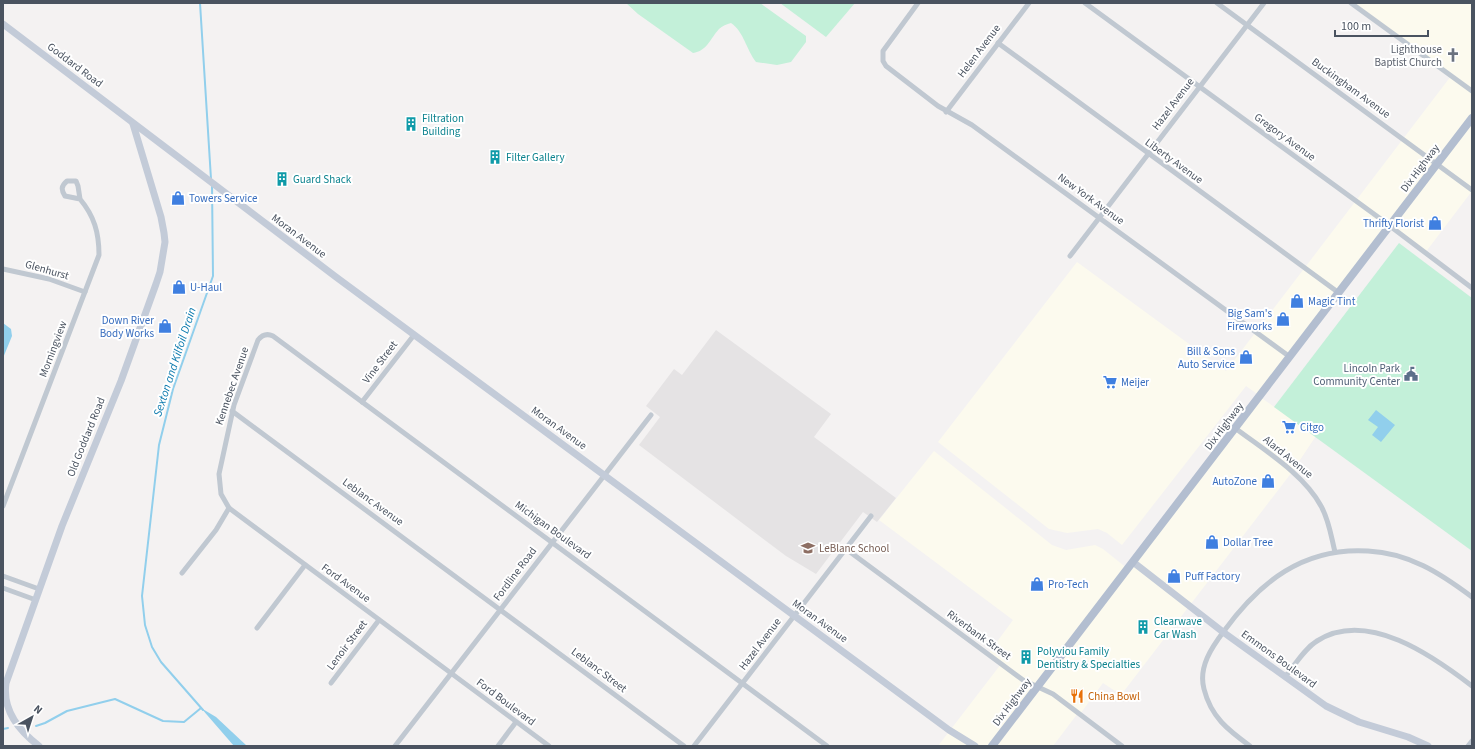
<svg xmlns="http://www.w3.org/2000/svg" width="1475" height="749" font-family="'Source Sans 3',sans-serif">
  <rect width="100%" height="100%" fill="#f4f2f2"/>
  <!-- commercial -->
  <path fill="#fcfaee" d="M1351,3h121v188l-47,62 -35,-27 -130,171 56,39 -24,36 -171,223 -18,-12 -23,31 -2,-1 -25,33h-115l63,-82 -13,-10 25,-34 -134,-100 55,-69 118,94 14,5 29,-5 8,4 25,20 132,-173 -14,-10 -124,159 -15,-12 -9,-4 -31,4 -18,-4 -111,-87 139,-180 149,109 225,-295z"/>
  <!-- education -->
  <path fill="#e5e3e4" d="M716,330l115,84 -17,23 82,61 -19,24 -14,-10 -47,62 -30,-18 -147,-111 21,-28 -14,-11 28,-37 8,6z"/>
  <!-- green -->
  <g fill="#c3f0d9">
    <path d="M626,3h134l46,33v6l-15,20 -14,3 -21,-3c-10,-13 -12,-30 -25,-39 -4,1 -9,3 -12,6 -9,10 -12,22 -26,24l-55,-39z"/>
    <path d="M780,3h75l-29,34z"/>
    <path d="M1399,243l73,55v253l-198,-144z"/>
  </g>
  <!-- water -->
  <g fill="#91cfec">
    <path d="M3,323l8,6 1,7 -9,22z"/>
    <path d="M1376,410l19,15 -14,17 -9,-7 6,-8 -10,-7z"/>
    <path d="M201,708l15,9 31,29h-13z"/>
  </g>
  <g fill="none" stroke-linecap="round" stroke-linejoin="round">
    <!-- stream -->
    <g stroke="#91cfec" stroke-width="2">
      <path d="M200,3l11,176"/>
      <path d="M203,710l-42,-48 -9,-15 -7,-22 -3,-29 17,-151 14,-56 40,-113 -1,-91"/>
      <path d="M36,726l9,-3 22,-12 48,-12 48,22 21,1 17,-14"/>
      <path d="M3,729l5,-1"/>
    </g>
    <!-- street -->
    <g stroke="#c0c8d1" stroke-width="5">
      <path d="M918,3l-35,48v10l3,5 52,40 34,19 318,232"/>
      <path d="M1085,3l293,214 94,71"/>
      <path d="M1217,3l255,187"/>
      <path d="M1351,3l121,88"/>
      <path d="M998,43l341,250"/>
      <path d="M946,112l83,-109"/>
      <path d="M1070,256l194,-253"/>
      <path d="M3,269l46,10 36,13"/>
      <path d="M362,402l52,-67"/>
      <path d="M232,411l452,335"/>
      <path d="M1235,428c29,22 69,46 86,78 8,14 10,30 14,46"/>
      <path d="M3,506l96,-251c0,-23 -5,-39 -19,-56l-15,-3c-4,-6 -4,-10 2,-15h9l2,5 2,13"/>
      <path d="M846,549l177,131 30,14 69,52"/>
      <path d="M182,573l34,-43 13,-22"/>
      <path d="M3,576l36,13"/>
      <path d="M3,588l33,12"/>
      <path d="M257,628l48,-63"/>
      <path d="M1285,677c10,-12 19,-28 32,-36 50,-32 116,15 155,45"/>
      <path d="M331,683l48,-63"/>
      <path d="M395,746l256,-331"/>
      <path d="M498,746l18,-24"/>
      <path d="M549,746l-320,-238 -8,-14 -2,-20 15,-69 24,-65c4,-5 9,-7 15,-4l554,410"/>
      <path d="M694,746l177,-230"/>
      <path d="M1250,746c-22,-16 -39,-29 -46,-57 -6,-22 8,-42 20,-58 36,-49 79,-84 144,-80 41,2 72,22 104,46"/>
      <path d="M1468,746l4,-5"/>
    </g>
    <!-- secondary -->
    <g stroke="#c3cbd8" stroke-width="7">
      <path d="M3,24l333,253 613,453 26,16"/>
      <path d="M1133,562l90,70 103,74 33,16 49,15 20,9"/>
      <path d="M39,746c-21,-16 -37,-36 -33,-63l56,-157 59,-145 35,-97 4,-12 5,-30 -1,-9 -3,-16 -28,-93"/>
    </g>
    <!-- primary -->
    <path stroke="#b3bed0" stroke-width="8" d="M992,746l480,-628"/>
  </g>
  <!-- icons -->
  <defs>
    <symbol id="church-bare" viewBox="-9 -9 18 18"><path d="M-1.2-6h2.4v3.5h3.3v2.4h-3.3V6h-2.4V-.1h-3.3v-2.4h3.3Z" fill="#6b7280" stroke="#fff" stroke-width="2.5" paint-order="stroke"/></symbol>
    <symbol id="building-bare" viewBox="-9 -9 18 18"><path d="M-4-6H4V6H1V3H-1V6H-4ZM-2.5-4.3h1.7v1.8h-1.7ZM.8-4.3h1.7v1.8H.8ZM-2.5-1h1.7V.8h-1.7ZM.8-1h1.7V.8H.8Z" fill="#0f9aa8" stroke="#fff" stroke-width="2.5" paint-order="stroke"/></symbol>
    <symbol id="shop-bare" viewBox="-9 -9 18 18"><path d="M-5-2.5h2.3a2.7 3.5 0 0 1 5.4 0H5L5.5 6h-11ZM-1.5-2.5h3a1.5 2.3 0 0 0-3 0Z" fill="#3f7fe0" stroke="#fff" stroke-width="2.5" paint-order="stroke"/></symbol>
    <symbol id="civic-bare" viewBox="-9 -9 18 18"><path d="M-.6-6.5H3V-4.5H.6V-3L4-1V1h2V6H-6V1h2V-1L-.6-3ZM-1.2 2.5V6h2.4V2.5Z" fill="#5c6f8a" stroke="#fff" stroke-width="2.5" paint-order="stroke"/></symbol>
    <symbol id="supermarket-bare" viewBox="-9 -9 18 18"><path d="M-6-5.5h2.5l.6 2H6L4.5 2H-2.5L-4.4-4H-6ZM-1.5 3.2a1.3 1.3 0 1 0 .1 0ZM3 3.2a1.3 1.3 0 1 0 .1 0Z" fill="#3f7fe0" stroke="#fff" stroke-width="2.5" paint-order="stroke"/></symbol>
    <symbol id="school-bare" viewBox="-9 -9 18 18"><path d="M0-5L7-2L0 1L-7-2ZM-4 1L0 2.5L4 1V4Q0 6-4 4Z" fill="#8d6e63" stroke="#fff" stroke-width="2.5" paint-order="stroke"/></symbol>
    <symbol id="restaurant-bare" viewBox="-9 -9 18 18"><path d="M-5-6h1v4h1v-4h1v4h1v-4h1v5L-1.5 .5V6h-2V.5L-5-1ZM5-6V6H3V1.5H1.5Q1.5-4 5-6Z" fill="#e8710a" stroke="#fff" stroke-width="2.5" paint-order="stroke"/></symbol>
  </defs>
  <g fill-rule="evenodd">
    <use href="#church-bare" x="1443" y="45" width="20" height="20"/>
    <use href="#building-bare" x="401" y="114" width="20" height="20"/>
    <use href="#building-bare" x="485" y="147" width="20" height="20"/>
    <use href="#building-bare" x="272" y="169" width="20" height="20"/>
    <use href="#shop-bare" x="168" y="188" width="20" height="20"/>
    <use href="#shop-bare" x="1425" y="213" width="20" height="20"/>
    <use href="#shop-bare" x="169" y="277" width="20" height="20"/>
    <use href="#shop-bare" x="1287" y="291" width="20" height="20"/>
    <use href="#shop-bare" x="1273" y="309" width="20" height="20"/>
    <use href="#shop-bare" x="155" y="316" width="20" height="20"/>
    <use href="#shop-bare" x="1236" y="347" width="20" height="20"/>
    <use href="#civic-bare" x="1401" y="364" width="20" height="20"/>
    <use href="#supermarket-bare" x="1100" y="372" width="20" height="20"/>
    <use href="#supermarket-bare" x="1279" y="417" width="20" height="20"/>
    <use href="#shop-bare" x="1258" y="471" width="20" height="20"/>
    <use href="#shop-bare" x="1202" y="532" width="20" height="20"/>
    <use href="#school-bare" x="798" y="538" width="20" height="20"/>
    <use href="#shop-bare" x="1164" y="566" width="20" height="20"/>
    <use href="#shop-bare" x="1027" y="574" width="20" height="20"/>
    <use href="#building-bare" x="1133" y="617" width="20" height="20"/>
    <use href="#building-bare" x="1016" y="647" width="20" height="20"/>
    <use href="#restaurant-bare" x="1067" y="686" width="20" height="20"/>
  </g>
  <g text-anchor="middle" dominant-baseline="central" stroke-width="4" stroke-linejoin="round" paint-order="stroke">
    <!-- worship labels -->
    <g font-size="11" fill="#5b616d" stroke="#fff" text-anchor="end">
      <text x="1442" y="49">Lighthouse<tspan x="1442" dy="13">Baptist Church</tspan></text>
    </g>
    <!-- street labels -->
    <g font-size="11" fill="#4a5360" stroke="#fff">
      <text transform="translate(979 51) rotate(-53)">Helen Avenue</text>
      <text transform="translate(75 65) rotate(37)">Goddard Road</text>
      <text transform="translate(1351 88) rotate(36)">Buckingham Avenue</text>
      <text transform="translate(1173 104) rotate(-53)">Hazel Avenue</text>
      <text transform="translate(1285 137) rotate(36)">Gregory Avenue</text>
      <text transform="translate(1174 161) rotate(36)">Liberty Avenue</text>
      <text transform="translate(1420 168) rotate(-53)">Dix Highway</text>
      <text transform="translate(1091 199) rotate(36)">New York Avenue</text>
      <text transform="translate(299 236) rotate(37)">Moran Avenue</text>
      <text transform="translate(47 270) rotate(16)">Glenhurst</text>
      <text transform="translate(53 349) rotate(-69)">Morningview</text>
      <text transform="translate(380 362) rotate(-53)">Vine Street</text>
      <text transform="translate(232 386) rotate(-71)">Kennebec Avenue</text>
      <text transform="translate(1224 426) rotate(-53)">Dix Highway</text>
      <text transform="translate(559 428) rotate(36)">Moran Avenue</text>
      <text transform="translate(86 437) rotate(-68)">Old Goddard Road</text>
      <text transform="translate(1288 457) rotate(39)">Alard Avenue</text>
      <text transform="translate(373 502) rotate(36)">Leblanc Avenue</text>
      <text transform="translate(553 530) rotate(36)">Michigan Boulevard</text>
      <text transform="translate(515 574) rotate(-53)">Fordline Road</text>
      <text transform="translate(346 583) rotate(36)">Ford Avenue</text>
      <text transform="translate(820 621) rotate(36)">Moran Avenue</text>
      <text transform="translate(979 635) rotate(36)">Riverbank Street</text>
      <text transform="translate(760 644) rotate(-53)">Hazel Avenue</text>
      <text transform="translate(347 645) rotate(-53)">Lenoir Street</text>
      <text transform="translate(1279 659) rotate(36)">Emmons Boulevard</text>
      <text transform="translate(599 670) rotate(37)">Leblanc Street</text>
      <text transform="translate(506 702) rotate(37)">Ford Boulevard</text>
      <text transform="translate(1012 702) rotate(-53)">Dix Highway</text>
    </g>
    <!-- culture labels -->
    <g font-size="11" fill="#0d838f" stroke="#fff" text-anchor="start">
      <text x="422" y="118">Filtration<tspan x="422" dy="13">Building</tspan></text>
      <text x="506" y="157">Filter Gallery</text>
      <text x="293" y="179">Guard Shack</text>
      <text x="1154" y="621">Clearwave<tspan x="1154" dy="13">Car Wash</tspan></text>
      <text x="1037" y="651">Polyviou Family<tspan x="1037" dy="13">Dentistry &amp; Specialties</tspan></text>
    </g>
    <!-- shop labels -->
    <g font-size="11" fill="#366cbe" stroke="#fff" text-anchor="start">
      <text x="189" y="198">Towers Service</text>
      <text x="1424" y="223" text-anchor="end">Thrifty Florist</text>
      <text x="190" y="287">U-Haul</text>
      <text x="1308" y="301">Magic Tint</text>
      <text x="1272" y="313" text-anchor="end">Big Sam's<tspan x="1272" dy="13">Fireworks</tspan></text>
      <text x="154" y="320" text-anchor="end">Down River<tspan x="154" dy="13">Body Works</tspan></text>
      <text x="1235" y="351" text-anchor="end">Bill &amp; Sons<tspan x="1235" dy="13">Auto Service</tspan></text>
      <text x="1121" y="382">Meijer</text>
      <text x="1300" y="427">Citgo</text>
      <text x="1257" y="481" text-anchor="end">AutoZone</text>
      <text x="1223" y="542">Dollar Tree</text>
      <text x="1185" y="576">Puff Factory</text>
      <text x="1048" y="584">Pro-Tech</text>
    </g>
    <!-- service labels -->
    <g font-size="11" fill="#4e5e75" stroke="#fff" text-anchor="end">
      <text x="1400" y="368">Lincoln Park<tspan x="1400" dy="13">Community Center</tspan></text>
    </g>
    <!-- education labels -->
    <g font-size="11" fill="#785e54" stroke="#fff" text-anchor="start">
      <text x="819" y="548">LeBlanc School</text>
    </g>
    <!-- food labels -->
    <g font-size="11" fill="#c56008" stroke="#fff" text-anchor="start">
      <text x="1088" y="696">China Bowl</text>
    </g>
    <!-- water labels -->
    <g font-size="12" font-style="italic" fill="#0e7bae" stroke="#fff">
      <text transform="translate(175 362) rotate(-72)">Sexton and Kilfoil Drain</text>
    </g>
  </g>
  <!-- border -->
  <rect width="1475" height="749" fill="none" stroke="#4a5360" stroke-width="8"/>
  <!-- north arrow -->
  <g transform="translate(32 717) rotate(39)" stroke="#ffffff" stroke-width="3" paint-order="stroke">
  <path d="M0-3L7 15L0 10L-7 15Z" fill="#4a5360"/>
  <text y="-6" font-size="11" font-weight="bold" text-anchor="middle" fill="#4a5360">N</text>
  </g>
  <!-- scale -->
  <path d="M1335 30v6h93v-6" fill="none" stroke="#4a5360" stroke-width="2"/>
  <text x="1341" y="30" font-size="12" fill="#4a5360" stroke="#ffffff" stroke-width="3" paint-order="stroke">100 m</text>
</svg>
